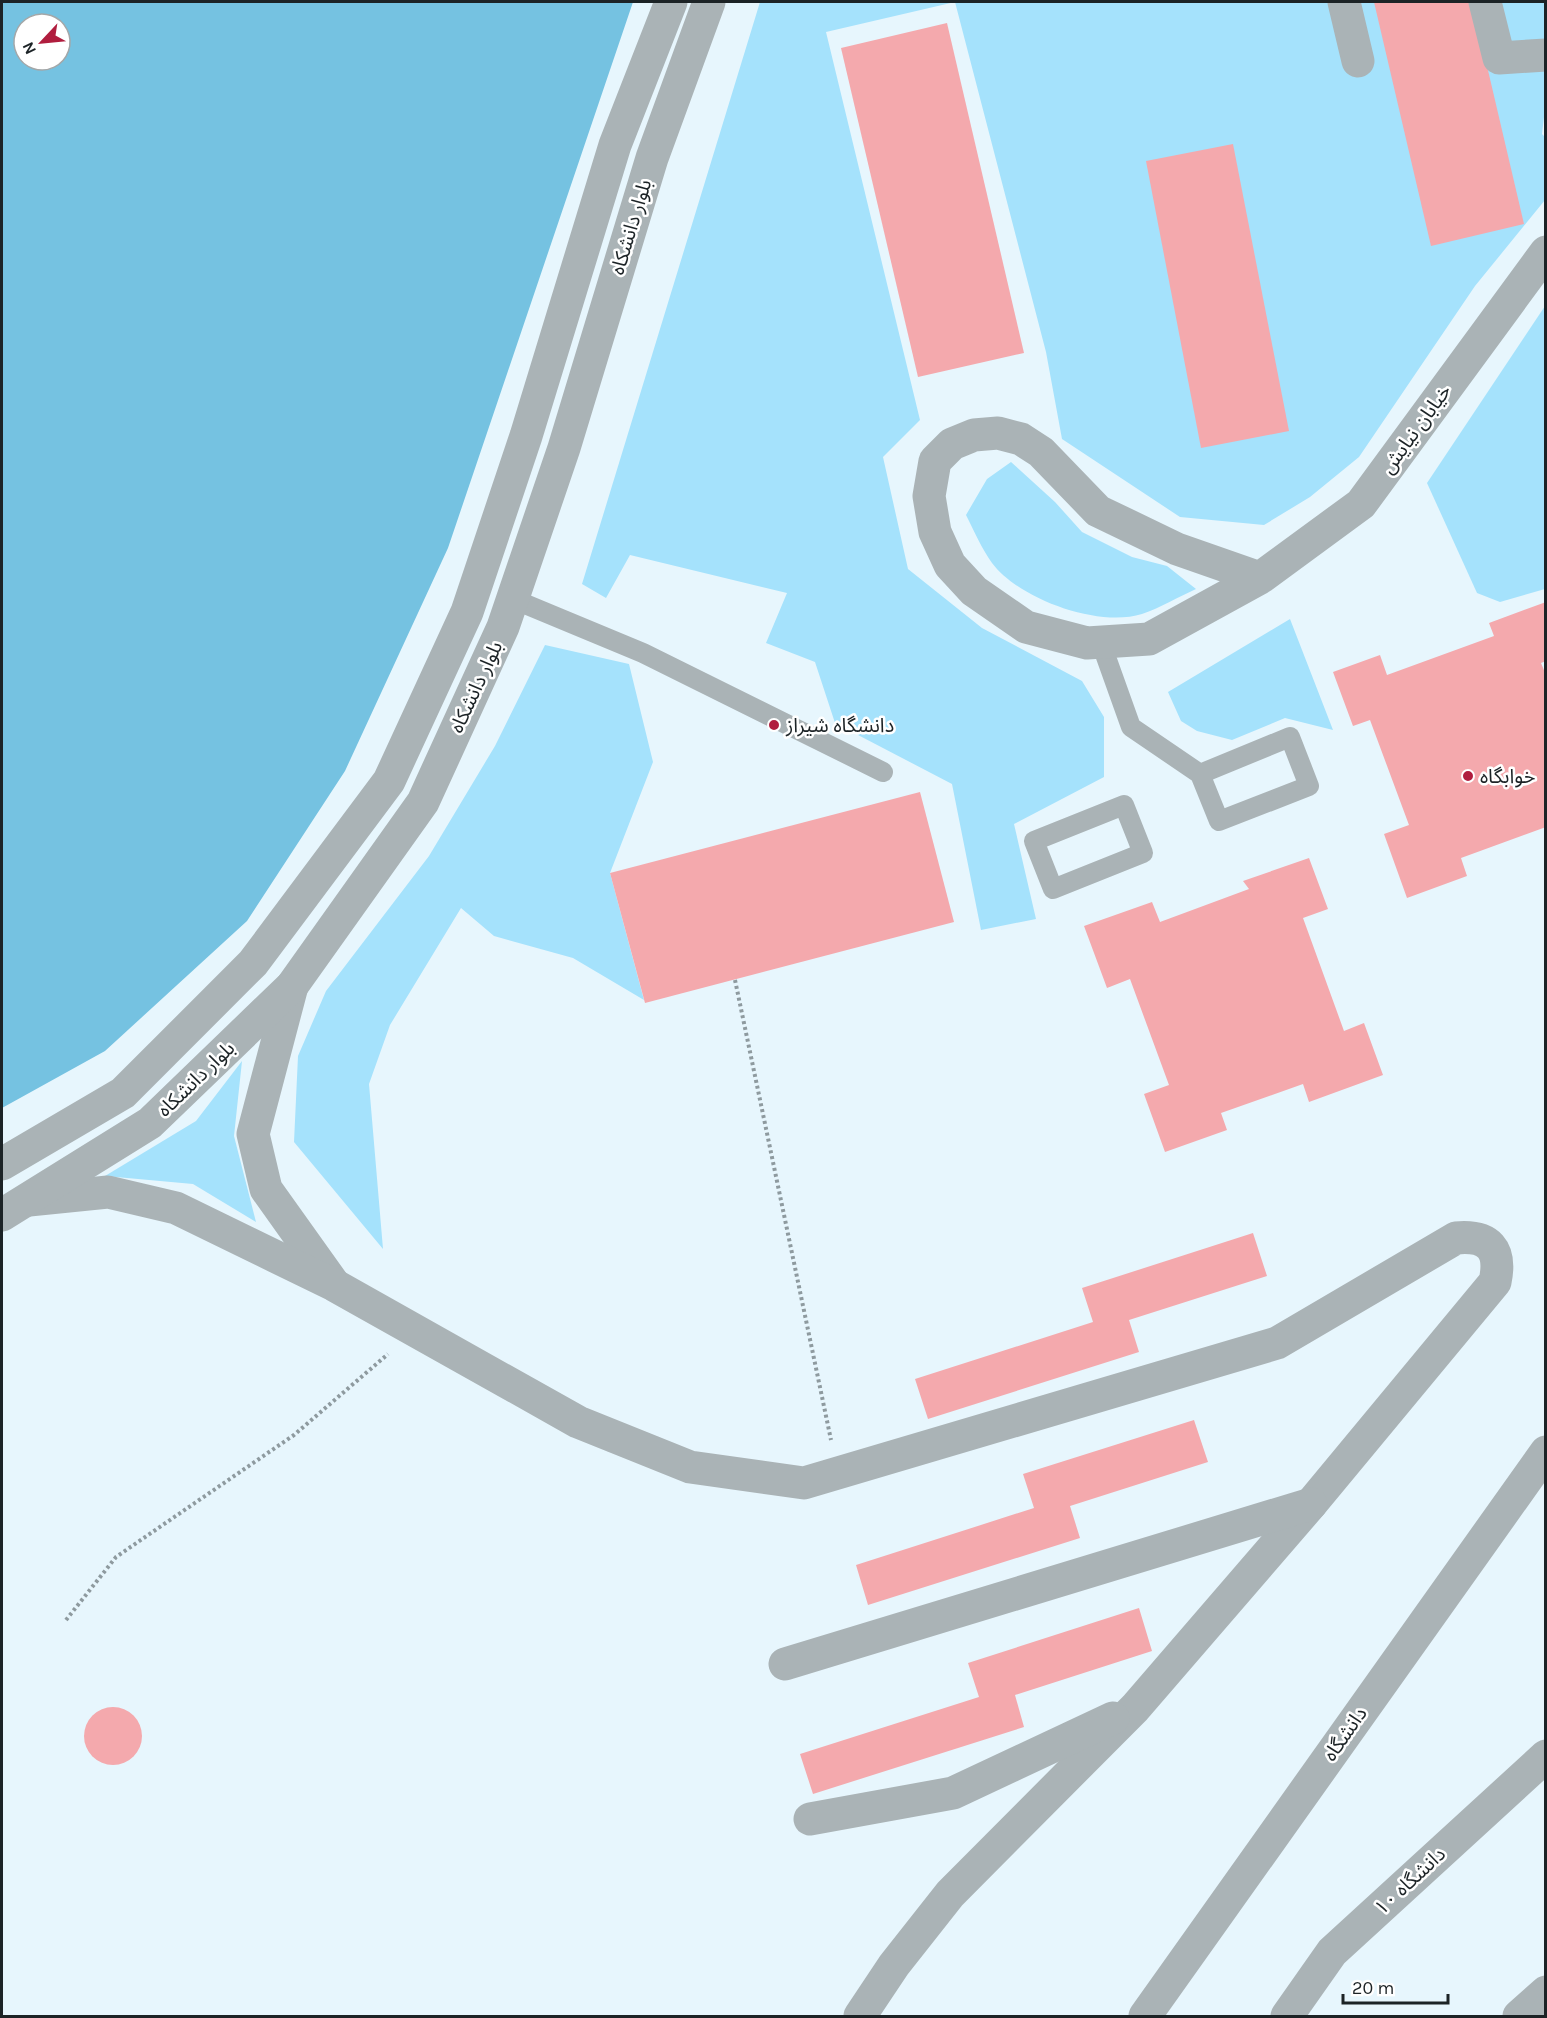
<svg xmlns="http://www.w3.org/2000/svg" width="1547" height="2018" font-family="Karla,'Noto Sans Arabic',sans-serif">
  <rect width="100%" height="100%" fill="#e7f6fd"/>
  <!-- green -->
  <g fill="#a5e2fc">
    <path d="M760,2h785l1,98 -4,34 3,3v63l-70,86 -116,171 -49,40 -46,28 -84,-8 -118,-78 -16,-87 -91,-350 -129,30 94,388 -37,37 25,112 74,59 100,53 22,36v60l-90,47 22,95 -55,11 -29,-146 -117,-61 -20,-61 -49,-19 21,-50 -157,-38 -24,43 -24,-14z"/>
    <path d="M1545,306v283l-45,13 -23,-9 -50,-110z"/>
    <path d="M1011,462l44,40 27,30 50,25 35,9 29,23c-18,8 -36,19 -54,25 -44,14 -123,-15 -150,-51 -10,-14 -18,-32 -26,-48l21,-36z"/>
    <path d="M1290,619l43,111 -48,-12 -53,22 -35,-9 -16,-10 -13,-29z"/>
    <path d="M545,645l84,19 24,98 -43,111 34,127 -71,-42 -79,-22 -33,-28 -71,117 -21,59 14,165 -89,-107 4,-86 28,-65 103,-135 66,-110z"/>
    <path d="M242,1061l-8,75 22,86 -63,-38 -88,-8 91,-55z"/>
  </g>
  <!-- forest -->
  <path fill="#75c2e1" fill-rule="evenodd" d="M2,2h631l-185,546 -103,223 -98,150 -142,130 -103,57zM24,24h36v36h-36z"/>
  <!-- building -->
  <g fill="#f4a9ad">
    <path d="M1374,2h98l52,222 -93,22z"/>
    <path d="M947,23l77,330 -106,24 -77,-329z"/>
    <path d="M1233,144l56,287 -88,17 -55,-287z"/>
    <path d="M1546,602v59l-5,2 5,12v152l-85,31 6,18 -60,22 -23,-64 25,-9 -39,-105 -17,6 -20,-54 47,-17 7,20 107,-39 -5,-13z"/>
    <path d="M920,792l34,130 -309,81 -35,-130z"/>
    <path d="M1309,858l19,51 -25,9 41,113 20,-8 19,52 -74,27 -6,-18 -82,29 6,17 -62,22 -21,-58 25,-9 -39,-106 -23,9 -23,-62 68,-24 8,20 89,-33 -6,-8z"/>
    <path d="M1253,1233l14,43 -138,44 10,32 -211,67 -13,-40 178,-57 -11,-34z"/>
    <path d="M1194,1420l14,42 -138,44 10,32 -212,67 -12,-40 178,-57 -11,-34z"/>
    <path d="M1139,1608l13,43 -137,44 9,32 -211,67 -13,-40 179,-57 -11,-34z"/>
    <circle cx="113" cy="1736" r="29"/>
  </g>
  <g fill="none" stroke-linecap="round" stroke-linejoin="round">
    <!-- path -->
    <g stroke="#8e9a9f" stroke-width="4" stroke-dasharray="3 3" stroke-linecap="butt">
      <path d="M735,980l96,460"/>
      <path d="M66,1620l50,-63 178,-122 94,-81"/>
    </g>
    <!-- service -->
    <g stroke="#aab3b6" stroke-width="20">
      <path d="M513,599l130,54 240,119"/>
      <path d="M1101,643l30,84 69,47 19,47 90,-35 -19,-49 -90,37"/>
      <path d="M1124,805l19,48 -90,36 -19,-48z"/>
    </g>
    <!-- minor -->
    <g stroke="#aab3b6" stroke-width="33">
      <path d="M1344,2l14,59"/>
      <path d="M1485,2l14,56 47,-3"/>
      <path d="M1260,578l-83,-29 -79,-38 -57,-59 -20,-13 -23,-6 -24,2 -22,9 -17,17 -6,35 6,36 15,33 24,26 52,36 61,16 62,-4 111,-61 101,-74 185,-252"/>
      <path d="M292,986l-39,148 13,55 67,94"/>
      <path d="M2,1164l121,-71 130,-130 136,-182 78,-169 59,-176 89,-291 56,-143"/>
      <path d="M29,1200l79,-8 68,16 158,77 244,137 112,45 114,16 473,-140 179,-105c33,-3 46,11 39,44l-184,222 -176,204 -185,186 -56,71 -34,51"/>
      <path d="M2,1215l148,-92 142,-137 131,-184 80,-175 61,-179 88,-290 57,-156"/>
      <path d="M785,1664l526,-160"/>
      <path d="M810,1819l143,-26 160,-75"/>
      <path d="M1287,2016l45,-64 214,-196"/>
      <path d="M1519,2016l27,-24"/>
    </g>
    <!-- tertiary -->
    <path stroke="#aab3b6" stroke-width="33" d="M1145,2016l401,-564"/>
  </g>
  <!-- markers -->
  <g fill="#b01d3e" stroke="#fff" stroke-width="2">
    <circle cx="774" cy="725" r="6"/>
    <circle cx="1468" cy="776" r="6"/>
  </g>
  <g text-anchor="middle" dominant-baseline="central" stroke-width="5" stroke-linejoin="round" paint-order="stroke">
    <!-- street labels -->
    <g font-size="20" fill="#1c2326" stroke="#fff">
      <text transform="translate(631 227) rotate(-73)">بلوار دانشکاه</text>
      <text transform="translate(1416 429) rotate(-54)">خیابان نیایش</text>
      <text transform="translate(476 687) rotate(-65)">بلوار دانشکاه</text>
      <text transform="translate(196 1079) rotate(-44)">بلوار دانشکاه</text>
      <text transform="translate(1345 1734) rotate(-55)">دانشگاه</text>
      <text transform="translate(1410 1881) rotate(-43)">۱۰ دانشگاه</text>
    </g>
    <!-- poi labels -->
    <g font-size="20" fill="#1c2326" stroke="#fff" text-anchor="start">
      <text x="786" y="725">دانشگاه شیراز</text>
      <text x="1480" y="776">خوابگاه</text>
    </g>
  </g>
  <!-- border -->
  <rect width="1547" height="2018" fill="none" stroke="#1c2326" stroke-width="6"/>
  <!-- north arrow -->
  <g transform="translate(42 42) rotate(244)"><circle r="28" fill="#ffffff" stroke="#a4a7a8" stroke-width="1.5"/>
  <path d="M0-4.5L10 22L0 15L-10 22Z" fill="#b01d3e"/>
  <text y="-9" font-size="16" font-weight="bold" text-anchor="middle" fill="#1c2326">N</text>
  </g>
  <!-- scale -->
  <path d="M1343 1994v9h105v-9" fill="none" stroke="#1c2326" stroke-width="3"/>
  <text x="1352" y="1994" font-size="18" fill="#1c2326" stroke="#ffffff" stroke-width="4.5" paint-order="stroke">20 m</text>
</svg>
